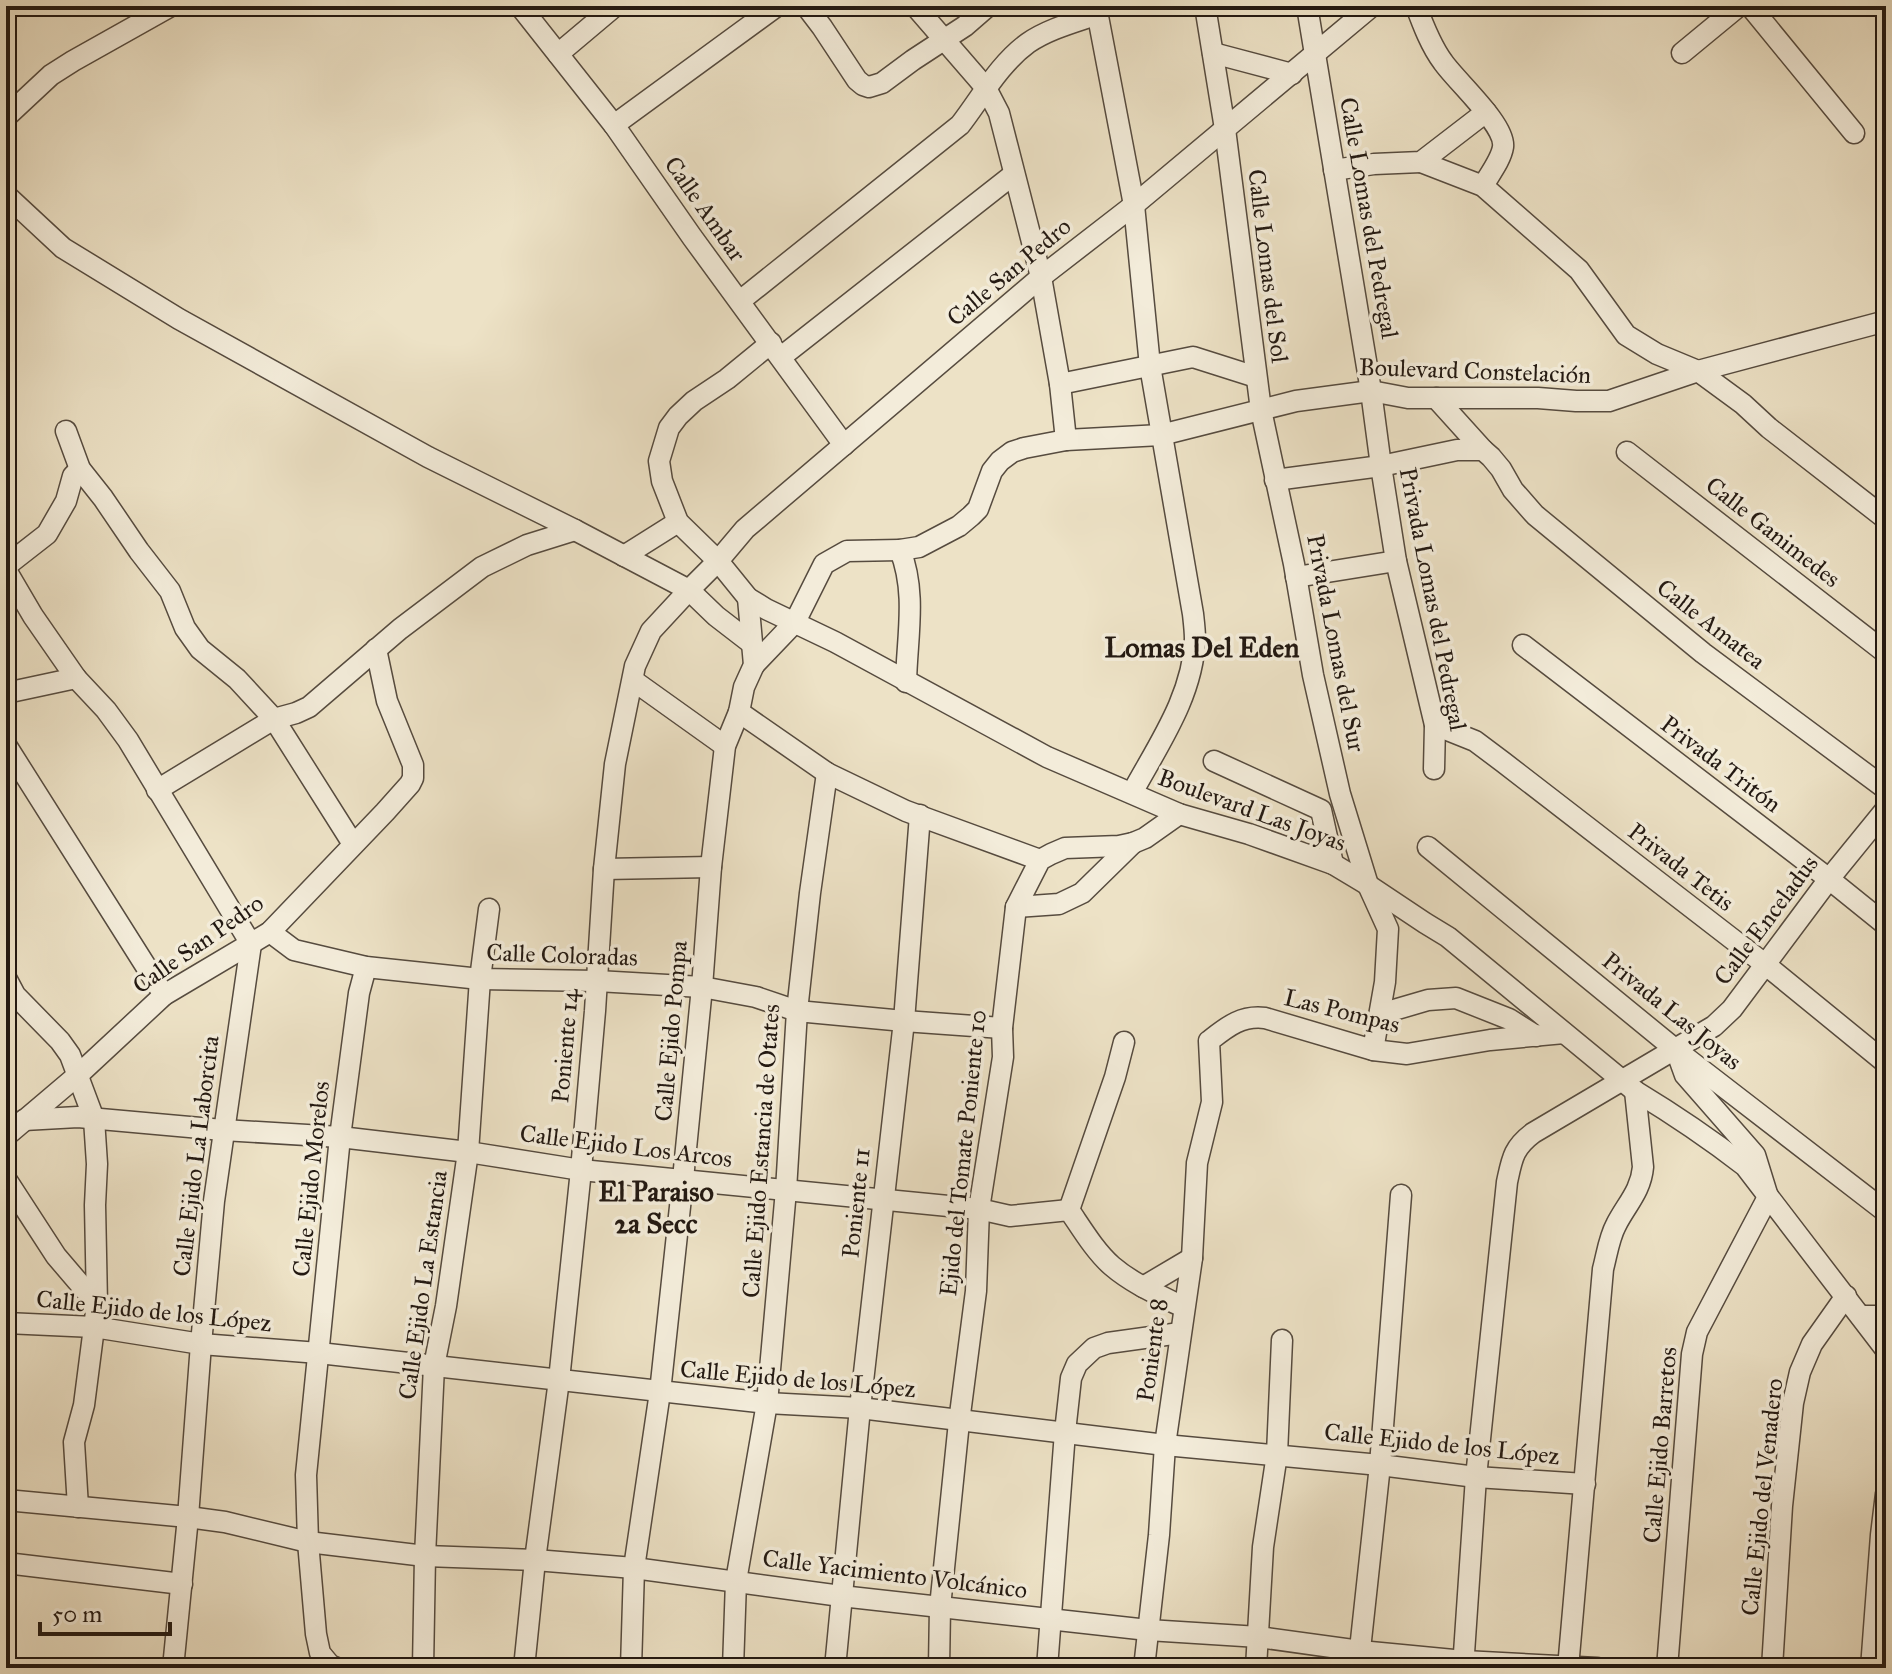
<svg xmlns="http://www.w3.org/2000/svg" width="1892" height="1674" font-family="'IM FELL Great Primer',serif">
  <rect width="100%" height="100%" fill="#ede2c6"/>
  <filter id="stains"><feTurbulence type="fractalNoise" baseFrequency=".0025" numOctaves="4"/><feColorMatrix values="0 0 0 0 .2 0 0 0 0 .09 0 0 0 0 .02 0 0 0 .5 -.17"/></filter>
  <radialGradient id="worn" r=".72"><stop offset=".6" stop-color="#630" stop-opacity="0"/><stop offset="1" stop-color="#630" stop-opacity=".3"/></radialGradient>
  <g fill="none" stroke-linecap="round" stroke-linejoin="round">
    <defs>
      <g id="minor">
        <path d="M520,6l94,119 78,112 152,208"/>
        <path d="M806,6l16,21 35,53 6,5 6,2 13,-4 31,-23 52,-34 23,-20"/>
        <path d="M915,6l71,82 13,25 42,164 19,107 6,56"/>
        <path d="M1096,6l38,199 16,161 43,248c1,9 2,17 2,25 -2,57 -37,106 -63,154"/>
        <path d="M1205,6l20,123 36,281 33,154 19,111 27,119 28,91 20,44 -3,53 -12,68"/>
        <path d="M1307,6l64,385 10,75 15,95 39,164 -1,44"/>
        <path d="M1416,6c7,19 15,40 27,56 13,19 63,63 60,85 -2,13 -14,28 -20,39"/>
        <path d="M1750,6l104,127"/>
        <path d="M1883,6l3,4"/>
        <path d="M1213,53l79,21"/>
        <path d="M1682,53l57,-47"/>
        <path d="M558,54l57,-48"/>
        <path d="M6,117l45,-42 22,-14 98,-55"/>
        <path d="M614,125l163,-119"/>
        <path d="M1421,162l62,24 96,84 47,65 31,19 41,17 45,33 26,24 117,91"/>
        <path d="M1334,170l40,-6 47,-2 65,-50"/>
        <path d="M6,195l57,53 116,71 249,138 147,73 114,60 27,26 35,27"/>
        <path d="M740,301l220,-176c21,-27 39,-61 68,-82 20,-14 47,-21 70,-29"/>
        <path d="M771,343l-44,36 -33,22 -16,15 -9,12 -10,33 3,20 16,41 40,39 30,37 18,11 69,33 212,115 132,57 70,20 84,30 35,21 57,38 23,14 187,154c38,23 75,48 110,75l141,184"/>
        <path d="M781,357l233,-183"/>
        <path d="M1060,384l133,-27 63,20"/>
        <path d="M1436,398l47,52"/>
        <path d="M66,431l14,38 23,29 36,53 31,40 15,37 15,21 37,30 37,40 79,125"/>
        <path d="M1627,452l259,201"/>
        <path d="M1275,480l106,-14 76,-16h26l8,7 10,12 12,21 22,25 168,138 183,136"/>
        <path d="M624,556l54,-34"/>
        <path d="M6,566l41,-32 19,-33 7,-25 7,-7"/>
        <path d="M6,570l27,46 43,62 30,32 22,30 123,204 -37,257 -13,143 -13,173 -15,151"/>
        <path d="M1296,577l100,-16"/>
        <path d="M1523,645l306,234 57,46"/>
        <path d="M754,665l41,-43 29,-58 23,-13 53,-1"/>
        <path d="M634,681l91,65"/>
        <path d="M906,682c1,-45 11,-89 -6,-132l19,-3 40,-21 12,-10 7,-7 14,-38 8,-10 12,-9 12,-4 42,-8 95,-5 135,-34 75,-10 37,7h130l38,3h33l89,-30 188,-50"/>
        <path d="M6,693l70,-15"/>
        <path d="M739,712l88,61 79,38 134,49"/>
        <path d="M1435,725l40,16 28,21 263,203 120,98"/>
        <path d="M6,745l158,250"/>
        <path d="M1214,761l107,49 12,54"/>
        <path d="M157,790l117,-71 22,-6 13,-6 91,-78 82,-62 45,-22 48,-15"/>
        <path d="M1428,847l248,203 210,162"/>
        <path d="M604,869l107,-2"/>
        <path d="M1016,907l43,-3 23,-11 51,-50"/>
        <path d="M270,932l24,18 72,17 114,12 117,2 105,6 54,10 41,14 107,10 98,7"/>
        <path d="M6,978l9,17 45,46 10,14 24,64 3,45 -2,41 2,99 -13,101 -10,37 4,65"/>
        <path d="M1380,1014l48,-14 28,-2 53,21 27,17"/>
        <path d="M24,1120l54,-3 145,13 117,7 128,15 113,18 398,39 31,7 59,-6c13,19 26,41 43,56 21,18 47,29 71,41"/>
        <path d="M6,1136l72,-61 86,-80 106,-63 115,-120 25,-28 3,-6v-13l-26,-64 -11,-52"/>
        <path d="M6,1179l50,77 41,48"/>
        <path d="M1069,1210l46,-133 9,-35"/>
        <path d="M1143,1287l49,-29"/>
        <path d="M1861,1316h25"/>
        <path d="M6,1323l88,4 107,17 118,9 448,50 93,5 305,37 215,20 96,12 109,7"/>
        <path d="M6,1500l182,17 37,5 83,20 117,14 110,4 99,8 207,28 307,34 111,7 101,14 104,10 133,7"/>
        <path d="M6,1563l176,21"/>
        <path d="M337,1668l-7,-3 -10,-12 -4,-19 -8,-92 -2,-67 34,-338 19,-144 7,-26"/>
        <path d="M423,1668l2,-112 9,-190 12,-60 22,-154 12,-173 9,-70"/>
        <path d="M524,1668l11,-108 24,-180 22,-210 14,-159 9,-142 11,-105 20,-98 16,-35 38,-41 29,-29 27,-32 296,-252 93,-72 238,-199"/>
        <path d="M631,1668l3,-100 26,-176 23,-213 19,-192 9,-120 14,-121 14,-34 5,-25 10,-22 -6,-67"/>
        <path d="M733,1668l3,-87 31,-178 19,-213 11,-179 13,-118 17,-120"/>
        <path d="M835,1668l25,-260 44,-387 16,-206"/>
        <path d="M939,1668l1,-61 19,-185 17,-131 3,-82 24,-152 -1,-29 14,-121 24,-47 11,-6 14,-6 54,-2 14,-3 12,-5 34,-24"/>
        <path d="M1047,1668l18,-236 6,-54 6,-14 17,-16 14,-5 72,-10"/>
        <path d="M1144,1668l15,-133 6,-90 27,-187 5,-95 15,-61 -3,-61c18,-14 32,-26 56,-23l108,32 34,4 83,-14 74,-7"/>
        <path d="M1256,1668l7,-121 14,-93 5,-114"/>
        <path d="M1358,1668l22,-203 21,-270"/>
        <path d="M1463,1668l13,-191 31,-295c5,-23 6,-34 26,-49l181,-107 18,-17 97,-130 57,-70"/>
        <path d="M1568,1668l35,-399c4,-15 6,-31 13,-44 10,-20 25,-34 27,-58l-8,-76"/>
        <path d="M1667,1668l25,-314 5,-22 71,-135 -13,-42 -70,-80 -9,-25"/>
        <path d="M1772,1668l10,-162 11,-103 7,-31 12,-28 34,-48"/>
        <path d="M1871,1668l10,-133 5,-41"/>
      </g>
    </defs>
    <!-- minor casing -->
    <use href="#minor" stroke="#564b3f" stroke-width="23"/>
    <!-- minor -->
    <use href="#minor" stroke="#f3ecda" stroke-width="20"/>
  </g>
  <g text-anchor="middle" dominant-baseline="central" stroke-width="7" stroke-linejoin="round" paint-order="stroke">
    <!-- street labels -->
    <g font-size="24" fill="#231912" stroke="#f3ecda">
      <text transform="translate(705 209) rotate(55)">Calle Ambar</text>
      <text transform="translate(1369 218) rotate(80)">Calle Lomas del Pedregal</text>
      <text transform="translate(1268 266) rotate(83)">Calle Lomas del Sol</text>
      <text transform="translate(1009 272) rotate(-40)">Calle San Pedro</text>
      <text transform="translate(1475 371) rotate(2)">Boulevard Constelación</text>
      <text transform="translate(1773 532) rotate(38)">Calle Ganimedes</text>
      <text transform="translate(1433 599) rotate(79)">Privada Lomas del Pedregal</text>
      <text transform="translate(1711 624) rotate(38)">Calle Amatea</text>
      <text transform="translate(1336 643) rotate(79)">Privada Lomas del Sur</text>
      <text transform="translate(1721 764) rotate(37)">Privada Tritón</text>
      <text transform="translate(1252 810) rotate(20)">Boulevard Las Joyas</text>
      <text transform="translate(1681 867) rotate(38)">Privada Tetis</text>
      <text transform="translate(1766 920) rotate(-53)">Calle Enceladus</text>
      <text transform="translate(198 944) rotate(-35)">Calle San Pedro</text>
      <text transform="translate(562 955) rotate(2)">Calle Coloradas</text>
      <text transform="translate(1342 1011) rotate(14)">Las Pompas</text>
      <text transform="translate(1672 1011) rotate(39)">Privada Las Joyas</text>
      <text transform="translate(671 1031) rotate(-85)">Calle Ejido Pompa</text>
      <text transform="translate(565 1046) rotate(-85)">Poniente 14</text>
      <text transform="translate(626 1146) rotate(7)">Calle Ejido Los Arcos</text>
      <text transform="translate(761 1151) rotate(-86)">Calle Ejido Estancia de Otates</text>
      <text transform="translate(963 1153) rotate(-84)">Ejido del Tomate Poniente 10</text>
      <text transform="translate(196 1156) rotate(-83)">Calle Ejido La Laborcita</text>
      <text transform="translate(311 1179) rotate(-84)">Calle Ejido Morelos</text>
      <text transform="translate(856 1203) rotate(-84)">Poniente 11</text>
      <text transform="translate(423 1285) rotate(-82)">Calle Ejido La Estancia</text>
      <text transform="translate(154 1311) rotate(6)">Calle Ejido de los López</text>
      <text transform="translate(1152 1350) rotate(-82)">Poniente 8</text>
      <text transform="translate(798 1379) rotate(5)">Calle Ejido de los López</text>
      <text transform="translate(1442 1444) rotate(6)">Calle Ejido de los López</text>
      <text transform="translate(1660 1445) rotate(-85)">Calle Ejido Barretos</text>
      <text transform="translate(1762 1497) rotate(-84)">Calle Ejido del Venadero</text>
      <text transform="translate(895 1574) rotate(7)">Calle Yacimiento Volcánico</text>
    </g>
    <!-- quarter labels -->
    <g font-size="28" font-weight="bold" fill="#231912" stroke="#f3ecda">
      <text x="1202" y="647">Lomas Del Eden</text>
      <text x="656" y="1191">El Paraiso<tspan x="656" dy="32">2a Secc</tspan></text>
    </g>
  </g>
  <!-- margin -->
  <rect width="1892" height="1674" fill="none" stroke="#ede2c6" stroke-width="32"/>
  <rect x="8" y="8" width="1876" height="1658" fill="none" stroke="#231912" stroke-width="4"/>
  <rect x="16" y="16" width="1860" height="1642" fill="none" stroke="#231912" stroke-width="2"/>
  <!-- scale -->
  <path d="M40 1622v12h130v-12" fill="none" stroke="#231912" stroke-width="4"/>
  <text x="52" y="1622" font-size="24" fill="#231912" stroke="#f3ecda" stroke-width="6" paint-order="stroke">50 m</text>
  <rect width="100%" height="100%" filter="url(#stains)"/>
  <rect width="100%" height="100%" fill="url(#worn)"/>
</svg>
